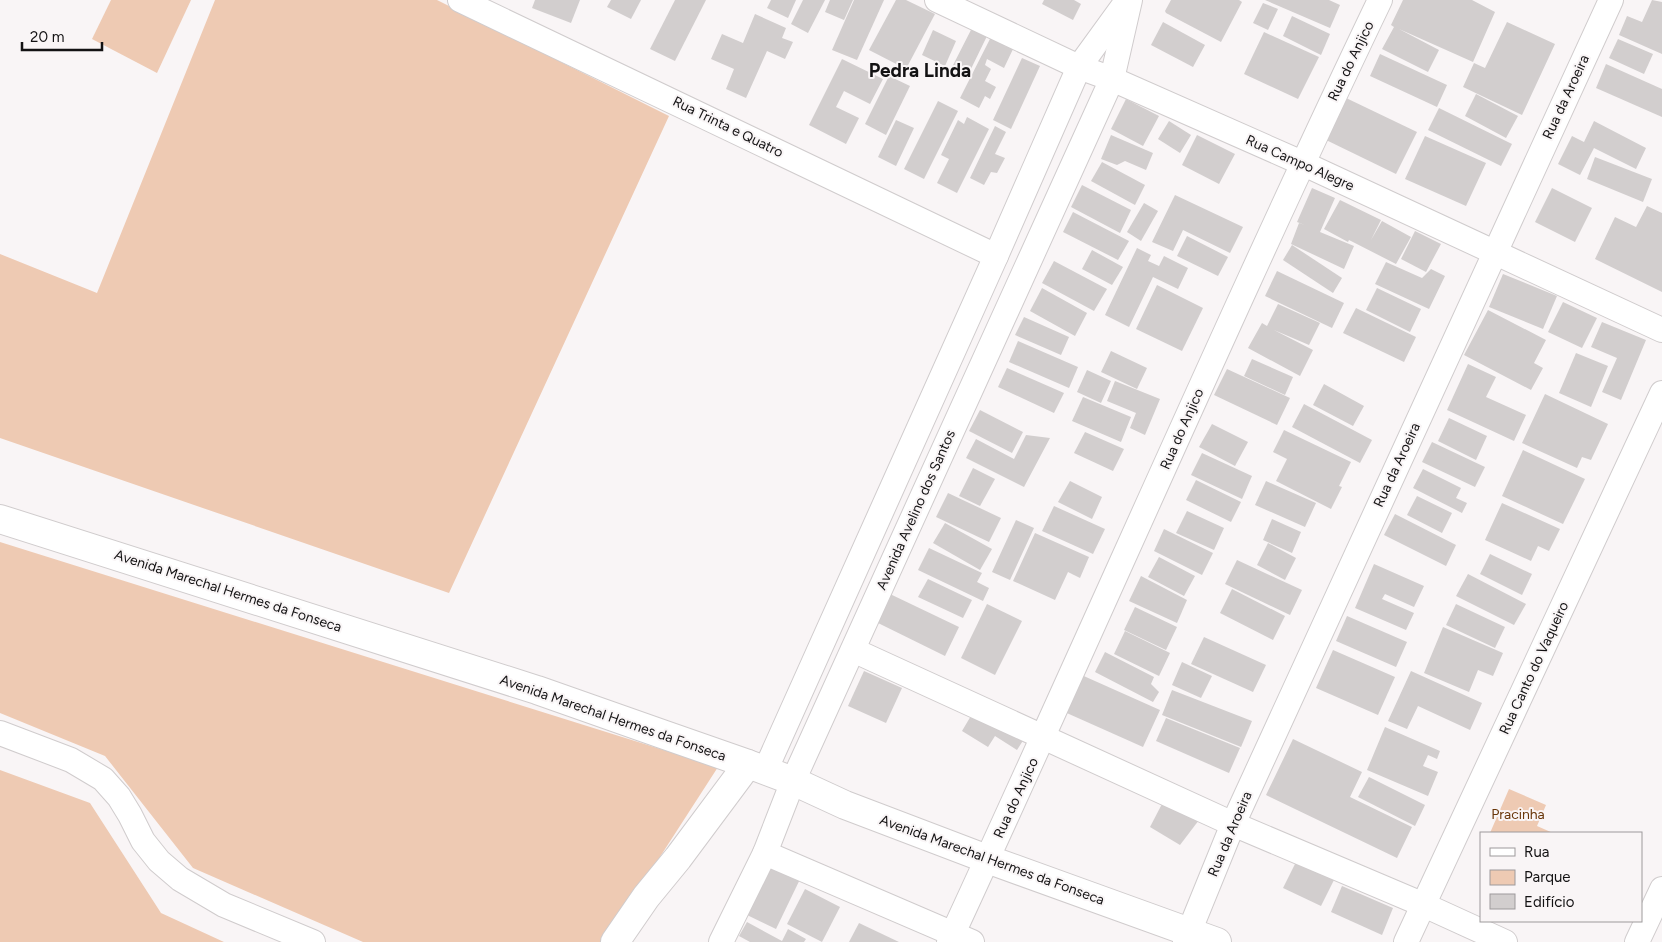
<svg xmlns="http://www.w3.org/2000/svg" width="1662" height="942" font-family="Figtree,sans-serif">
  <rect width="100%" height="100%" fill="#f9f5f6"/>
  <!-- green -->
  <g fill="#eecab3">
    <path d="M111,0h80l-34,73 -65,-34z"/>
    <path d="M215,0h222l232,116 -220,477 -449,-155v-184l97,39z"/>
    <path d="M0,542l718,225 -113,175h-242l-170,-74 -88,-112 -105,-43z"/>
    <path d="M0,770l90,33 71,110 63,29h-224z"/>
    <path d="M1509,789l37,16 -9,21 16,7h-63z"/>
  </g>
  <!-- building -->
  <g fill="#d2cece">
    <path d="M535,0h45l-9,23 -39,-15z"/>
    <path d="M611,0h30l-10,19 -24,-12z"/>
    <path d="M675,0h31l-31,61 -25,-12z"/>
    <path d="M771,0h25l-8,18 -21,-10z"/>
    <path d="M803,0h22l-17,33 -17,-9z"/>
    <path d="M830,0h23l-9,20 -19,-8z"/>
    <path d="M854,0h30l-27,60 -25,-10z"/>
    <path d="M896,0h10l29,14 -29,55 -37,-19z"/>
    <path d="M1044,0h30l7,4 -8,16 -31,-16z"/>
    <path d="M1171,0h68l3,2 -21,40 -55,-29 -1,-2z"/>
    <path d="M1265,0h64l11,5 -10,23z"/>
    <path d="M1403,0h69l23,12 -22,50 -74,-33 40,21 -11,22 -46,-23 12,-22 -3,-2z"/>
    <path d="M1652,0l10,2v52l-43,-19 8,-19 15,6z"/>
    <path d="M1263,3l15,6 -10,21 -15,-7z"/>
    <path d="M755,14l31,14 -4,10 11,4 -8,17 -18,-8 -21,47 -20,-9 8,-20 -23,-10 11,-25 21,9z"/>
    <path d="M1292,16l38,18 -9,21 -38,-19z"/>
    <path d="M1163,22l42,23 -12,22 -42,-22z"/>
    <path d="M1507,22l48,22 -33,71 -59,-28 11,-24 11,5z"/>
    <path d="M973,26l15,8 -19,39 -7,-4 -4,8 -9,-4z"/>
    <path d="M933,30l23,11 -11,25 -23,-11z"/>
    <path d="M1264,32l55,25 -21,42 -54,-25z"/>
    <path d="M992,35l14,7 -2,4 10,1 -10,21 -17,-9 -2,6 6,4 -6,12 11,6 -6,12 -5,-3 -6,12 -19,-10z"/>
    <path d="M1618,39l35,15 -9,20 -35,-16z"/>
    <path d="M1380,54l67,31 -10,22 -67,-31z"/>
    <path d="M1022,58l18,8 -29,63 -18,-9z"/>
    <path d="M842,59l41,20 -13,25 -26,-13 -8,16 23,11 -13,26 -37,-19z"/>
    <path d="M1606,64l56,25v28l-66,-29z"/>
    <path d="M889,76l21,10 -24,49 -21,-11z"/>
    <path d="M1476,94l42,22 -12,22 -41,-22z"/>
    <path d="M1344,97l73,35 -21,42 -72,-35z"/>
    <path d="M1126,99l33,17 -16,30 -32,-17z"/>
    <path d="M938,101l20,10 -34,68 -20,-10z"/>
    <path d="M1439,108l73,36 -11,22 -73,-36z"/>
    <path d="M967,117l22,12 -32,64 -20,-10 12,-24 -8,-4 17,-35 6,4z"/>
    <path d="M896,120l18,8 -18,38 -18,-9z"/>
    <path d="M1169,121l22,14 -11,18 -22,-14z"/>
    <path d="M1594,121l52,27 -10,21 -42,-21 -14,27 -22,-11 14,-28 12,6z"/>
    <path d="M995,126l11,6 -11,22 10,4 -8,15 -6,-1 -7,13 -14,-7z"/>
    <path d="M1111,135l42,18 -7,17 -21,-9 -8,4 -16,-6z"/>
    <path d="M1197,135l38,19 -16,30 -37,-19z"/>
    <path d="M1425,136l61,27 -20,43 -61,-27z"/>
    <path d="M1595,157l57,22 -9,23 -56,-23z"/>
    <path d="M1102,162l43,23 -10,20 -44,-24z"/>
    <path d="M1082,185l49,25 -11,23 -49,-26z"/>
    <path d="M1312,188l23,10 -15,34 34,14 -10,23 -53,-25 8,-21 6,2 -8,-3z"/>
    <path d="M1552,188l40,20 -17,34 -40,-20z"/>
    <path d="M1175,195l68,32 -13,26 -47,-23 -10,21 -21,-9z"/>
    <path d="M1340,200l41,20 -10,20 11,-19 29,16 -15,27 -47,-24 -1,2 -24,-13z"/>
    <path d="M1144,203l14,8 -17,30 -14,-9z"/>
    <path d="M1647,206l15,7v79l-67,-33 20,-42 21,10z"/>
    <path d="M1073,212l56,29 -11,19 -55,-28z"/>
    <path d="M1415,231l26,13 -15,28 -25,-13z"/>
    <path d="M1187,236l41,21 -10,19 -41,-20z"/>
    <path d="M1292,245l50,33 -9,15 -50,-33z"/>
    <path d="M1137,248l14,7 -3,6 11,5 5,-10 24,12 -10,21 -25,-12 -24,50 -24,-12z"/>
    <path d="M1092,250l31,17 -11,18 -30,-16z"/>
    <path d="M1054,261l53,28 -13,22 -52,-28z"/>
    <path d="M1386,262l36,16 9,-9 14,7 -16,33 -54,-25z"/>
    <path d="M1277,271l67,32 -12,25 -67,-32z"/>
    <path d="M1503,274l54,22 -14,33 -54,-22z"/>
    <path d="M1157,285l46,23 -21,43 -46,-22z"/>
    <path d="M1042,288l45,25 -12,23 -45,-25z"/>
    <path d="M1377,288l44,21 -11,23 -44,-22z"/>
    <path d="M1563,302l34,16 -15,30 -34,-16z"/>
    <path d="M1278,304l42,19 -11,22 -35,-15 39,20 -13,26 -52,-28 14,-25 5,3z"/>
    <path d="M1356,308l60,29 -12,25 -61,-29z"/>
    <path d="M1488,310l58,30 -12,23 9,5 -12,22 -67,-35z"/>
    <path d="M1024,317l45,20 -8,18 -46,-20z"/>
    <path d="M1602,322l44,18 -25,60 -19,-8 15,-34 -26,-11z"/>
    <path d="M1018,341l60,26 -9,21 -60,-26z"/>
    <path d="M1111,351l36,17 -10,21 -36,-17z"/>
    <path d="M1576,353l32,13 -17,41 -32,-14z"/>
    <path d="M1252,359l41,18 -8,18 -41,-19z"/>
    <path d="M1468,364l28,13 -10,20 40,18 -12,26 -67,-31z"/>
    <path d="M1007,368l57,25 -10,20 -56,-26z"/>
    <path d="M1227,369l63,29 -13,27 -63,-30z"/>
    <path d="M1087,370l24,11 -10,22 -24,-11z"/>
    <path d="M1115,381l45,18 -15,36 -15,-7 6,-15 -29,-12z"/>
    <path d="M1324,384l40,22 -11,20 -40,-21z"/>
    <path d="M1545,394l63,30 -17,36 -9,-3 -5,11 -55,-25z"/>
    <path d="M1083,397l48,20 -10,25 -49,-21z"/>
    <path d="M1304,404l68,36 -12,23 -68,-36z"/>
    <path d="M980,410l43,22 -11,21 -43,-22z"/>
    <path d="M1449,418l38,18 -11,24 -38,-19z"/>
    <path d="M1212,424l36,18 -13,24 -36,-19z"/>
    <path d="M1284,430l67,32 -12,24 3,1 -11,22 -55,-28 11,-22 -14,-7z"/>
    <path d="M1085,432l39,17 -11,22 -39,-18z"/>
    <path d="M1026,435l24,3 -26,49 -58,-29 10,-19 38,20z"/>
    <path d="M1432,442l53,25 -10,20 -53,-25z"/>
    <path d="M1523,450l62,29 -22,45 -61,-28z"/>
    <path d="M1202,453l50,23 -10,23 -51,-24z"/>
    <path d="M973,468l22,11 -15,27 -21,-10z"/>
    <path d="M1423,469l38,19 -5,10 11,5 -5,10 -49,-25z"/>
    <path d="M1196,480l45,22 -10,20 -45,-22z"/>
    <path d="M1070,481l32,16 -10,22 -34,-17z"/>
    <path d="M1266,481l50,22 -11,24 -50,-22z"/>
    <path d="M948,493l53,25 -12,24 -53,-25z"/>
    <path d="M1417,496l35,17 -10,20 -35,-18z"/>
    <path d="M1502,503l58,26 -11,22 -11,-5 -7,15 -46,-21z"/>
    <path d="M1054,506l51,23 -12,25 -51,-23z"/>
    <path d="M1187,511l37,17 -10,22 -38,-17z"/>
    <path d="M1395,514l61,31 -10,21 -62,-31z"/>
    <path d="M1272,519l29,13 -9,21 -29,-13z"/>
    <path d="M1016,520l18,8 -24,52 -18,-8z"/>
    <path d="M945,523l47,26 -12,21 -47,-27z"/>
    <path d="M1164,529l49,24 -11,22 -48,-24z"/>
    <path d="M1035,533l54,24 -9,21 -12,-6 -13,28 -42,-19z"/>
    <path d="M1268,543l28,15 -11,22 -28,-15z"/>
    <path d="M929,548l53,25 -5,9 12,6 -6,13 -65,-31z"/>
    <path d="M1490,554l42,20 -10,21 -42,-21z"/>
    <path d="M1159,557l36,19 -11,20 -36,-19z"/>
    <path d="M1237,560l65,30 -12,25 -65,-31z"/>
    <path d="M1374,564l50,22 -10,21 -29,-13 -3,5 32,14 -8,17 -51,-22z"/>
    <path d="M1468,574l58,30 -12,21 -58,-29z"/>
    <path d="M1141,576l46,24 -10,23 -48,-22z"/>
    <path d="M928,579l44,21 -9,18 -45,-21z"/>
    <path d="M1232,589l53,27 -12,24 -53,-27z"/>
    <path d="M890,594l69,33 -14,29 -69,-34z"/>
    <path d="M987,604l35,17 -27,54 -34,-17z"/>
    <path d="M1456,604l49,23 -10,21 -49,-23z"/>
    <path d="M1135,607l42,20 -11,23 -42,-20z"/>
    <path d="M1347,616l60,26 -11,25 -60,-26z"/>
    <path d="M1443,627l60,26 -10,23 -15,-6 -9,22 -45,-19z"/>
    <path d="M1125,631l45,22 -11,23 -45,-22z"/>
    <path d="M1204,637l62,28 -13,27 -62,-28z"/>
    <path d="M1333,650l62,27 -17,38 -62,-27z"/>
    <path d="M1105,652l49,25 -3,7 8,8 -6,10 -58,-30z"/>
    <path d="M1182,662l30,14 -11,22 -29,-13z"/>
    <path d="M864,671l38,17 -16,35 -38,-17z"/>
    <path d="M1411,671l71,32 -12,27 -52,-24 -11,23 -19,-8z"/>
    <path d="M1077,673l83,37 -17,37 -83,-37z"/>
    <path d="M1172,690l80,31 -11,26 -79,-32z"/>
    <path d="M975,709l49,30 -7,11 -22,-14 -7,11 -26,-16z"/>
    <path d="M1166,718l74,30 -11,25 -73,-32z"/>
    <path d="M1385,727l55,24 -3,8 -9,-4 -5,11 15,6 -10,24 -61,-26z"/>
    <path d="M1293,739l69,33 -12,25 62,30 -15,31 -131,-63z"/>
    <path d="M1369,777l56,28 -10,21 -57,-29z"/>
    <path d="M1163,802l36,18 -19,25 -30,-18z"/>
    <path d="M773,860l30,13 -27,56 -29,-14z"/>
    <path d="M1296,862l38,18 -13,26 -38,-18z"/>
    <path d="M1342,886l51,22 -11,27 -51,-23z"/>
    <path d="M805,889l35,18 -18,35 -35,-18z"/>
    <path d="M747,922l35,19 6,-12 18,10 -2,3h-54l-11,-6z"/>
    <path d="M859,923l40,19h-50z"/>
  </g>
  <g fill="none" stroke-linecap="round" stroke-linejoin="round">
    <defs>
      <g id="minor">
        <path d="M460,0l536,256"/>
        <path d="M937,0l142,67 33,12 190,84 360,167"/>
        <path d="M853,650l380,174 191,81 81,37"/>
        <path d="M0,733l71,27 32,19 16,18 11,18 13,26 16,20 21,18 44,26 89,37"/>
        <path d="M765,771l231,-515 83,-189 45,-62"/>
        <path d="M765,853l207,89"/>
        <path d="M721,942l44,-89 28,-72 319,-702 18,-79"/>
        <path d="M949,942c145,-313 282,-631 431,-942"/>
        <path d="M1185,942l48,-118 378,-824"/>
        <path d="M1406,942l256,-549"/>
        <path d="M1637,942l25,-53"/>
      </g>
      <path id="tertiary" d="M615,942l31,-45 32,-39 70,-94"/>
      <path id="secondary" d="M0,519l537,171 125,44 86,30 45,17 52,24 142,54 230,83"/>
    </defs>
    <!-- minor casing -->
    <use href="#minor" stroke="#d0cccd" stroke-width="26"/>
    <!-- tertiary casing -->
    <use href="#tertiary" stroke="#d0cccd" stroke-width="30"/>
    <!-- secondary casing -->
    <use href="#secondary" stroke="#d0cccd" stroke-width="30"/>
    <!-- minor -->
    <use href="#minor" stroke="#fff" stroke-width="24"/>
    <!-- tertiary -->
    <use href="#tertiary" stroke="#fff" stroke-width="28"/>
    <!-- secondary -->
    <use href="#secondary" stroke="#fff" stroke-width="28"/>
  </g>
  <g text-anchor="middle" dominant-baseline="central" stroke-width="4" stroke-linejoin="round" paint-order="stroke">
    <!-- street labels -->
    <g font-size="14" fill="#131213" stroke="#f9f5f6">
      <text transform="translate(1351 61) rotate(-64)">Rua do Anjico</text>
      <text transform="translate(1566 97) rotate(-65)">Rua da Aroeira</text>
      <text transform="translate(728 127) rotate(26)">Rua Trinta e Quatro</text>
      <text transform="translate(1300 163) rotate(24)">Rua Campo Alegre</text>
      <text transform="translate(1182 429) rotate(-66)">Rua do Anjico</text>
      <text transform="translate(1397 465) rotate(-65)">Rua da Aroeira</text>
      <text transform="translate(916 510) rotate(-66)">Avenida Avelino dos Santos</text>
      <text transform="translate(228 591) rotate(18)">Avenida Marechal Hermes da Fonseca</text>
      <text transform="translate(1534 668) rotate(-65)">Rua Canto do Vaqueiro</text>
      <text transform="translate(613 718) rotate(19)">Avenida Marechal Hermes da Fonseca</text>
      <text transform="translate(1016 798) rotate(-65)">Rua do Anjico</text>
      <text transform="translate(1230 834) rotate(-67)">Rua da Aroeira</text>
      <text transform="translate(992 860) rotate(20)">Avenida Marechal Hermes da Fonseca</text>
    </g>
    <!-- park labels -->
    <g font-size="14" fill="#693609" stroke="#f9f5f6">
      <text x="1518" y="814">Pracinha</text>
    </g>
    <!-- district labels -->
    <g font-size="19" font-weight="bold" fill="#131213" stroke="#f9f5f6">
      <text x="920" y="70">Pedra Linda</text>
    </g>
  </g>
  <!-- legend -->
  <rect x="1480" y="832" width="162" height="90" fill="#f9f5f6" stroke="#9d9a9b"/>
  <rect x="1490" y="848" width="25" height="8" fill="#ffffff" stroke="#9d9a9b"/>
  <text x="1524" y="857" font-size="15" fill="#131213">Rua</text>
  <rect x="1490" y="870" width="25" height="15" fill="#eecab3" stroke="#9d9a9b"/>
  <text x="1524" y="882" font-size="15" fill="#131213">Parque</text>
  <rect x="1490" y="894" width="25" height="15" fill="#d2cece" stroke="#9d9a9b"/>
  <text x="1524" y="907" font-size="15" fill="#131213">Edifício</text>
  <!-- scale -->
  <path d="M22 42v8h80v-8" fill="none" stroke="#131213" stroke-width="2.5"/>
  <text x="30" y="42" font-size="15" fill="#131213" stroke="#f9f5f6" stroke-width="4" paint-order="stroke">20 m</text>
</svg>
